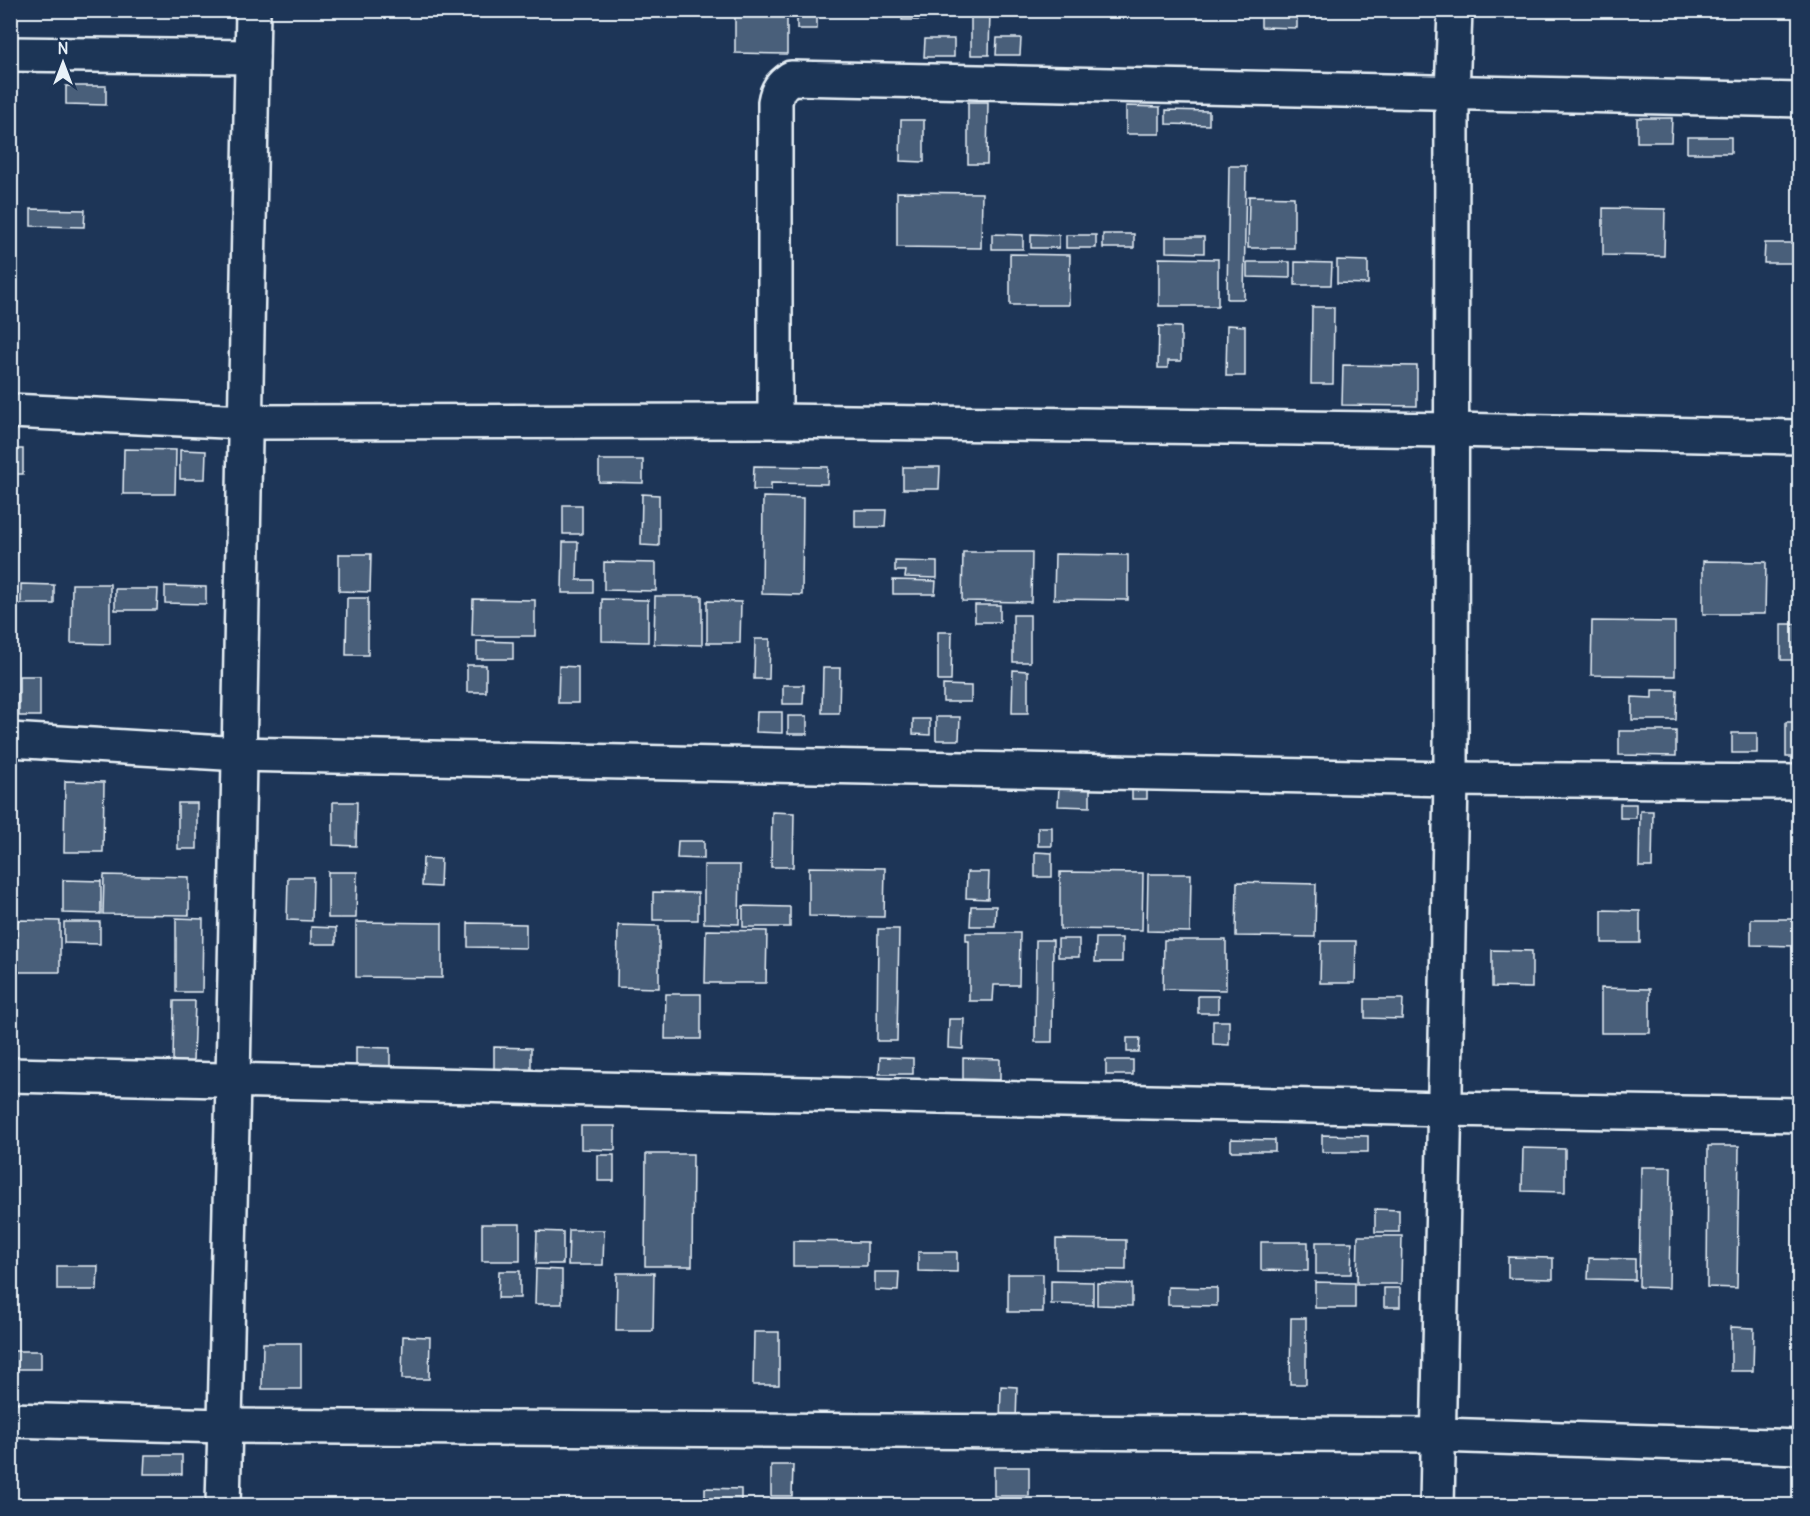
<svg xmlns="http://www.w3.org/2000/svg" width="1810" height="1516" font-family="Delius,sans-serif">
  <rect width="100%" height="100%" fill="#1d3557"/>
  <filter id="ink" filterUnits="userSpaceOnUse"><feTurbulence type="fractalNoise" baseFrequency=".0167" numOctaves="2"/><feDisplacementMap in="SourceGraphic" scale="12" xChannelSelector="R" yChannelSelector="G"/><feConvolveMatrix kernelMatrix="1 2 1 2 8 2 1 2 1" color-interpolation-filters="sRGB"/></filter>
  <g filter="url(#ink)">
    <!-- building -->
    <g fill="#495e7a" stroke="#e8f1f8" stroke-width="1.5">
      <path d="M735,10h52v44l-52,-1z"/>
      <rect x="797" y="10" width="20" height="19"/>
      <rect x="902" y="10" width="29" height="10"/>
      <path d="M971,10h19l-1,45h-18z"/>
      <path d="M1261,10h36v18l-36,-1z"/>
      <path d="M997,38h24l-1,17h-24z"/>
      <path d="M925,39h29v18h-30z"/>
      <path d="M66,86h40v19l-40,-1z"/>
      <path d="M968,102h20l-1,62h-19z"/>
      <path d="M1126,106l34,1v27h-34z"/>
      <path d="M1166,110l43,1v14l-43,-1z"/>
      <path d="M1637,118h35l-1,24h-34z"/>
      <path d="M901,120h23v42l-24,-1z"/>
      <rect x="1687" y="137" width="44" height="16"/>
      <path d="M1229,166h17l-2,133h-17z"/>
      <path d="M897,192l85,1 -1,55 -84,-1z"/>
      <path d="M1249,196l45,1v51h-46z"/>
      <path d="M1603,208l62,1 -1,47 -61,-1z"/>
      <path d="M31,209l54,1 -1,17 -53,-1z"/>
      <path d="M992,234l31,1v14h-31z"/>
      <path d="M1031,234l28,1v13h-28z"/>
      <rect x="1103" y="234" width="31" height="14"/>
      <rect x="1066" y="235" width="30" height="13"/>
      <path d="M1166,237h38v16l-38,-1z"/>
      <path d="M1765,243h32l-1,20h-32z"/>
      <path d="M1010,254l60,1 -1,50h-59z"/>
      <path d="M1159,258l59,1v47h-59z"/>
      <path d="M1337,260l31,1v23l-31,-1z"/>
      <path d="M1247,262h43v16l-43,-1z"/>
      <path d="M1295,262l37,1 -1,22h-36z"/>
      <path d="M1312,307h22l-1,77h-22z"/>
      <path d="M1227,325l18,1v50h-19z"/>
      <path d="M1159,326l22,1v34h-13v7h-10z"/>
      <path d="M1343,365l74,1v40l-75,-1z"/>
      <rect x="10" y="449" width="13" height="25"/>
      <path d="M124,449l52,1 -1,44h-52z"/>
      <path d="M180,450l26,1 -1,28h-25z"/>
      <path d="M599,460h44v23l-44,-1z"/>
      <path d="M754,466l74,1 -1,17 -56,-1v7h-18z"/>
      <path d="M903,467h37l-1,22h-36z"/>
      <path d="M642,494l17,1v51l-18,-1z"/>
      <path d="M763,497l40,1 -1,97 -40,-1z"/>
      <rect x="563" y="505" width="19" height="29"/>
      <path d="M855,510h31l-1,17h-30z"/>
      <path d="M563,542h15l-1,38h16v13h-31z"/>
      <path d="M963,552h69l-1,50 -69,-1z"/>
      <path d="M339,554h32l-1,38 -31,-1z"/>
      <path d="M1055,554l73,1v45l-74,-1z"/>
      <path d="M895,561l42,1v16l-32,-1 1,-6h-11z"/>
      <path d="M1703,561l63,1 -1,52h-62z"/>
      <path d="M604,562l52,1v28l-52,-1z"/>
      <path d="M893,580l43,1 -1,13h-42z"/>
      <path d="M21,584l33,1v19h-33z"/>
      <path d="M72,584h38v60l-39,-1z"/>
      <path d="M165,586l41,1v17l-41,-1z"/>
      <path d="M115,589h43l-1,21h-42z"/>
      <path d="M655,596h47v49l-48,-1z"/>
      <path d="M347,598h21v57h-22z"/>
      <path d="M473,599l62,1v36h-63z"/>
      <path d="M602,599l46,1v42l-46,-1z"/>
      <path d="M707,601l34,1 -1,41h-33z"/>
      <rect x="975" y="605" width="25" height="17"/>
      <rect x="1013" y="615" width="17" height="47"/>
      <path d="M1592,621l83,1v54l-84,-1z"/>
      <rect x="1781" y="624" width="19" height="36"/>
      <path d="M938,632h14l-1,49h-13z"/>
      <path d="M755,639h15l-1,40h-15z"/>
      <path d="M477,641l36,1v17h-36z"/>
      <rect x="467" y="665" width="19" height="27"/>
      <path d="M559,666l19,1v36h-20z"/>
      <path d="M823,668h17l-1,45h-17z"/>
      <path d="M1013,670l15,1v42h-16z"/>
      <rect x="19" y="676" width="21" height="40"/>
      <path d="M783,685h21l-1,19h-20z"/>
      <path d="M943,685l28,1v16h-28z"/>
      <path d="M1652,690h25l-1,30h-44v-23l20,1z"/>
      <path d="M757,712h25v21l-26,-1z"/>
      <rect x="788" y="716" width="19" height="18"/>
      <path d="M936,717h24l-1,23h-23z"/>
      <path d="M913,719h17v16l-17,-1z"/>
      <rect x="1786" y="722" width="14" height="35"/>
      <path d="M1619,731h57v25l-57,-1z"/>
      <rect x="1732" y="733" width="25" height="20"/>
      <path d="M65,781l39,1 -1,70h-39z"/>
      <path d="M1059,786h31v21l-32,-1z"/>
      <rect x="1132" y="787" width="15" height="12"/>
      <path d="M333,802h24l-1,44 -23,-1z"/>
      <rect x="178" y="803" width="19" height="46"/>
      <rect x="1620" y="804" width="16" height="14"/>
      <path d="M1640,811h13l-1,56h-13z"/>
      <path d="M772,812l22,1 -1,54h-22z"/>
      <rect x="1038" y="827" width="14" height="19"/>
      <path d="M678,841h26v18l-27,-1z"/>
      <path d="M1035,852l17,1v24h-17z"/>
      <path d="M423,858l18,1 -1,28 -18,-1z"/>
      <path d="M704,865h36l-1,59 -35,-1z"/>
      <path d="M809,867l76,1 -1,49 -75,-1z"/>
      <path d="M328,872h29l-1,46h-28z"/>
      <path d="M967,872h22l-1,27 -22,-1z"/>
      <path d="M1060,872l83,1 -1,57 -82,-1z"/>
      <path d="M1148,874h43l-1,58 -43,-1z"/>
      <path d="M104,875l85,2v38l-86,-1z"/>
      <path d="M288,877h25l-1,44 -25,-1z"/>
      <path d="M63,880l38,1v33l-38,-1z"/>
      <path d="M1237,882l79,2 -1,53 -79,-1z"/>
      <path d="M653,892l45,1v27h-45z"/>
      <path d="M743,906l47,1v20h-47z"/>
      <path d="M971,906h25l-1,20h-25z"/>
      <path d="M1602,910l38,1v32h-38z"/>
      <path d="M176,918l27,1 -1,73h-26z"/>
      <path d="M1751,919h49v27l-49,-1z"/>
      <path d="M18,920l42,1v51h-44z"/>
      <path d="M64,922h36v22l-36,-1z"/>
      <path d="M356,922l86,1v55l-86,-1z"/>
      <path d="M468,923l58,1v24l-58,-1z"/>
      <path d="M618,925l41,1v62l-42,-1z"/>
      <path d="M311,927l25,1v16h-25z"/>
      <path d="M878,929h21l-2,112h-20z"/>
      <path d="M706,930l61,1 -1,52h-61z"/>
      <path d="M966,933h54l-1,52h-25l-1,16h-24v-60h-3z"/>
      <path d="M1096,938h26v24h-27z"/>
      <rect x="1058" y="939" width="21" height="18"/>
      <path d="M1036,940h17l-1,102h-17z"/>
      <path d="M1164,940h62v50l-63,-1z"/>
      <path d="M1321,941h35l-1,42h-35z"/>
      <path d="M1492,950l40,1v37l-40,-1z"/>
      <path d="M1601,988l49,1v44h-49z"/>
      <path d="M666,994h35v45h-36z"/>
      <rect x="1198" y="996" width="20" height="17"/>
      <path d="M1365,999h38l-1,20 -37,-1z"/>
      <path d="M174,1001h21l-2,61h-20z"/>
      <path d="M949,1019h15l-1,30 -15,-1z"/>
      <path d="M1213,1021h16v24l-16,-1z"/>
      <path d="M1127,1038h13l-1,14h-12z"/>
      <path d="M356,1047l34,1v20l-34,-1z"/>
      <path d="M494,1047l37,1v25h-37z"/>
      <path d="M880,1057l33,1v16h-34z"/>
      <path d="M963,1058l37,1v21l-37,-1z"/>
      <rect x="1106" y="1060" width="27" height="15"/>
      <path d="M581,1126h34v24l-34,-1z"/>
      <path d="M1322,1135l46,1v16h-46z"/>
      <path d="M1231,1139l44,1v11h-44z"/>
      <path d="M1708,1146h31l-2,142 -30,-1z"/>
      <path d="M1523,1148l42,1v43l-43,-1z"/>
      <path d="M646,1154h47l-1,112h-47z"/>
      <rect x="598" y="1155" width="16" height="26"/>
      <path d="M1641,1167h30l-2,121 -30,-1z"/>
      <path d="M1375,1209l24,1v22h-24z"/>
      <rect x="482" y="1224" width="38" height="37"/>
      <path d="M569,1230h35l-1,35h-35z"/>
      <path d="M537,1231l26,1v32h-27z"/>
      <path d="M1358,1236h44l-1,48h-44z"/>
      <path d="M1056,1239l70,1v30l-70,-1z"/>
      <path d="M793,1241l74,1v24h-74z"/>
      <path d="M1261,1242h47v29l-47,-1z"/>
      <path d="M1316,1242h36l-1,32h-35z"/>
      <path d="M918,1252h39v20l-39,-1z"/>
      <path d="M1508,1257l45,1v21l-45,-1z"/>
      <path d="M1589,1258l46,1v21l-47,-1z"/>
      <path d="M57,1266h41l-1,24h-40z"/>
      <path d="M536,1269l26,1v34h-27z"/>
      <path d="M499,1271h21v27h-22z"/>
      <path d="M875,1272h24l-1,19 -23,-1z"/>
      <path d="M617,1273h37l-1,58h-37z"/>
      <rect x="1008" y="1274" width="35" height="38"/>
      <path d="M1051,1281l42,1v23l-42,-1z"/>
      <path d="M1315,1282l40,1v25h-40z"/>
      <path d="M1097,1283l35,1v22l-35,-1z"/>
      <path d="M1168,1287l49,1v18l-49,-1z"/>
      <rect x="1384" y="1288" width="16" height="19"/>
      <path d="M1291,1318h15v66h-16z"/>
      <path d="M1731,1327l23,1 -1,43h-22z"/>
      <path d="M754,1332h25v53h-26z"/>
      <path d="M403,1336l27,1 -1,42h-27z"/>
      <path d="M263,1343h38v46h-39z"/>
      <rect x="10" y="1351" width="31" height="18"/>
      <path d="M1001,1386l16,1 -1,36 -16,-1z"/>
      <path d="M145,1455h37v19h-38z"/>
      <path d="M771,1465h22l-1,31h-21z"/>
      <rect x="994" y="1467" width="35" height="29"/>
      <path d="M705,1488l36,1v17h-36z"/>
    </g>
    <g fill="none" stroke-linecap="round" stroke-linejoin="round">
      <defs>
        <g id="minor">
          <path d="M10,54l242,3"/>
          <path d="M10,411l236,11 529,-1 675,9 350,7"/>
          <path d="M775,421v-319c2,-12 6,-17 16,-24l1009,22"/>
          <path d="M10,740l230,14 1211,25 349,3"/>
          <path d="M10,1075l1435,34 355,6"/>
          <path d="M10,1420l214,6 1215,9 361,12"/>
          <path d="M223,1506l10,-425 20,-1071"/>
          <path d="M1437,1506l14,-727 1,-685 3,-84"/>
        </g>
      </defs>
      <!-- minor casing -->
      <use href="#minor" stroke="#e8f1f8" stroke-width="38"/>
      <!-- minor -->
      <use href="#minor" stroke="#1d3557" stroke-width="33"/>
    </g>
  </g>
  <!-- margin -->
  <rect width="1810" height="1516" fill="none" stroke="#1d3557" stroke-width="36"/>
  <rect x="18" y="18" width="1774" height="1480" fill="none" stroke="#e8f1f8" stroke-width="2" filter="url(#ink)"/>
  <!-- north arrow -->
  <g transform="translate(63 63)" stroke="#1d3557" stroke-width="4.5" paint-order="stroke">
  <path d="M0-4.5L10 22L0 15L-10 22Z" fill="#e8f1f8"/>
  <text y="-9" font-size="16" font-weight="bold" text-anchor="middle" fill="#e8f1f8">N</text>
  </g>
</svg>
